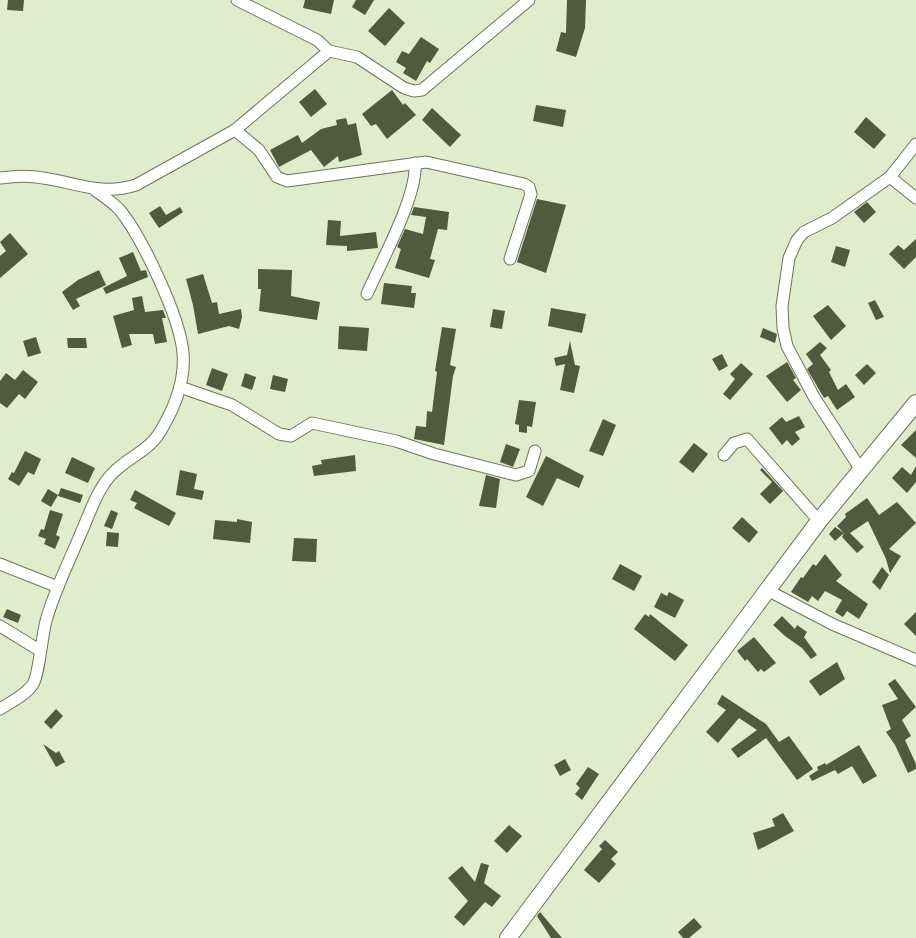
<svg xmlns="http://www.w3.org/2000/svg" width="916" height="938" font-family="'Space Grotesk',sans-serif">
  <rect width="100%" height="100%" fill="#e1eccc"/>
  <!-- building -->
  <g fill="#51593e">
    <path d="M8,0h16l-1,11 -16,-1z"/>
    <path d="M305,0h29l-3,14 -28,-6z"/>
    <path d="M356,0h18l-9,15 -13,-8z"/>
    <path d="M567,0h19l-1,28 -9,29 -20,-6 5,-19 5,1z"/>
    <path d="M389,8l16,15 -20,23 -17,-15z"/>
    <path d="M421,37l18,12 -9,14 -3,-2 -11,20 -13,-8 3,-5 -10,-6 6,-11 7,3z"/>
    <path d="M315,89l12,15 -16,13 -12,-15z"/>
    <path d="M392,90l11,15 2,-2 11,12 -29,24 -11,-15 -5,2 -9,-12z"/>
    <path d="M536,105l30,5 -3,17 -30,-6z"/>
    <path d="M432,108l29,27 -11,12 -28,-27z"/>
    <path d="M866,117l20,18 -12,14 -20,-17z"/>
    <path d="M346,118l2,7 8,-2 6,32 -23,7 -1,-6 -14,11 -13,-17 -32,17 -9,-17 28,-15 4,8 19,-14 16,-4 -1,-5z"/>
    <path d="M537,199l29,6 -20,68 -29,-11z"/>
    <path d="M867,202l9,10 -12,11 -10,-11z"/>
    <path d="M160,206l6,9 14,-8 3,5 -24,16 -10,-15z"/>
    <path d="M414,207l35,5 -2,18 -9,-1 -8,30 5,1 -6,18 -34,-10 6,-19 -4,-2 8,-18 18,5 3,-17 -15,-2z"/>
    <path d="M328,220l13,1 -1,15 36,-4 2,16 -31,3v-5l-21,-1z"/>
    <path d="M10,233l18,21 -28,24v-22l6,-5 -6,-9z"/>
    <path d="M916,239v18l-12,12 -15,-15 9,-9 6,5z"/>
    <path d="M836,246l14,4 -5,17 -14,-5z"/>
    <path d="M133,252l8,19 5,-1 2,7 -42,17 -3,-6 24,-12 -8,-18z"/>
    <path d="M258,269l34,1 -1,26 29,6 -3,18 -58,-9 2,-22h-3z"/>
    <path d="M99,270l7,15 -30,14 4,7 -7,4 -11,-18 16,-12z"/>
    <path d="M203,274l9,29 5,-1 2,12 22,-5 1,8 -3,12 -10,-3 -31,8 -5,-29 -7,-26z"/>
    <path d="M384,283l28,3 -1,7h5l-2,15 -33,-4z"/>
    <path d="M142,296l3,16 18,-2 3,8h-4l5,24 -12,2 -2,-10h-24l3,11 -10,3 -9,-32 21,-6 -2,-12z"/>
    <path d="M875,300l9,17 -8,3 -8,-17z"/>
    <path d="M828,305l18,21 -15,14 -18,-24z"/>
    <path d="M551,308l35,6 -4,19 -34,-7z"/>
    <path d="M493,309l12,2 -3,18 -12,-2z"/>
    <path d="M339,326l30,2 -2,23 -29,-2z"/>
    <path d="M442,327l14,2 -6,36 6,2 -3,9 -9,69 -30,-6 2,-13 10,1 1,-16 5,1 5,-40 -2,-1z"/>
    <path d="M763,328l14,6 -2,9 -15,-6z"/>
    <path d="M36,337l5,16 -13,4 -5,-16z"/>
    <path d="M67,338h19l1,10h-19z"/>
    <path d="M570,341l5,24 5,1 -6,27 -14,-3 5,-26 -9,2 -2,-8 13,-3z"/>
    <path d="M820,342l7,6 -7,7 11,15 -2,2 9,18 8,-6 9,13 -18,13 -9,-14 -4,2 -17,-29 6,-5 -7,-10z"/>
    <path d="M722,354l6,12 -9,5 -7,-12z"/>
    <path d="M787,362l9,16 -3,2 8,10 -14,12 -21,-26z"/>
    <path d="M741,363l12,11 -23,26 -7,-6 12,-15 -5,-5z"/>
    <path d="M867,364l9,9 -12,12 -9,-10z"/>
    <path d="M212,368l16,6 -6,17 -16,-6z"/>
    <path d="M23,370l15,12 -13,17 -6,-5 -12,14 -7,-5v-22l6,-8 9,7z"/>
    <path d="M245,373l11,4 -4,13 -11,-4z"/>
    <path d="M273,375l15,4 -3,13 -15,-3z"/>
    <path d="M519,400l17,2 -4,25 -5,-1v7l-8,-1v-7l-4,-1z"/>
    <path d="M799,416l6,11 -10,5 5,7 -8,7 -5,-6 -5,5 -13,-17 13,-11 4,5z"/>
    <path d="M603,419l13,6 -13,31 -14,-5z"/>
    <path d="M916,430v28l-15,-13z"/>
    <path d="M694,443l14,11 -15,19 -14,-11z"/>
    <path d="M506,444l14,5 -7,18 -13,-5z"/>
    <path d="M25,451l16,8 -7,16 -6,-3 -9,14 -11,-7 4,-7 2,1z"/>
    <path d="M355,455l1,16 -42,5 -2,-10 10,-2 -1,-4z"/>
    <path d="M546,456l38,20 -5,12 -22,-10 -14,28 -17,-9z"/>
    <path d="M72,457l23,11 -7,15 -23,-10z"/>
    <path d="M916,466v16l-9,11 -15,-15 10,-11 9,8z"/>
    <path d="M762,468l21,23 -13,13 -10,-10 12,-12 -12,-12z"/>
    <path d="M180,470l17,4 -3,15 10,2 -2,9 -26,-5z"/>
    <path d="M486,475l14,4 -4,29 -17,-2z"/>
    <path d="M61,488l22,7 -3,8 -22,-7z"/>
    <path d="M48,489l10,6 -7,12 -10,-6z"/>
    <path d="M135,490l41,23 -7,13 -35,-18 3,-5 -7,-3z"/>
    <path d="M867,498l12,17 18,-13 19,21 -27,26 12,7 -11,17 -4,-14 -18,-38 -18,12 14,14 -7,6 -15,-16 2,-4 -9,8 -6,-7 6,-7 9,6 -7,-7 9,-9 -1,-3z"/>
    <path d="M50,510l13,4 -7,21 4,2 -5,12 -11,-5 2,-5 -8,-3 3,-7 3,1z"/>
    <path d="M111,510l7,3 -6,16 -8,-3z"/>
    <path d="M742,517l16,15 -9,11 -17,-15z"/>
    <path d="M237,519l15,3 -2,21 -37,-4 2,-19 22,2z"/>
    <path d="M107,532l12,1 -1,14 -12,-1z"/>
    <path d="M294,538l23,1 -1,23 -24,-1z"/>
    <path d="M825,554l17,21 -6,6 32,23 -9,15 -12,-8 -4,6 -8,-5 7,-12 -17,-9 -7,10 -6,-5 -4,6 -17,-10 10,-15 2,1 10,-14 3,2z"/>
    <path d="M620,564l22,12 -8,15 -22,-12z"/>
    <path d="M882,567l7,8 -9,15 -8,-8z"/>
    <path d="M669,592l15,8 -9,18 -21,-11 7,-14 6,3z"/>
    <path d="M7,609l14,6 -3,8 -15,-6z"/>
    <path d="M916,612v24l-12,-12z"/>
    <path d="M645,614l4,3 1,-3 38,31 -13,16 -41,-32z"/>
    <path d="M782,616l13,13 2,-4 10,7 -3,5 13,18 -6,4 -9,-11 -17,-12 -12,-11z"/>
    <path d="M754,637l22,26 -12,9 -3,-3 -3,3 -11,-13 -2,2 -8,-10z"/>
    <path d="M837,662l8,17 -25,17 -11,-15z"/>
    <path d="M895,679l21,28 -14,13 9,16 -6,4 11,24v5l-8,4 -13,-28 -9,-13 5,-3 -9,-24 16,-6 -10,-15z"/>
    <path d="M722,695l44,29 13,18 10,-6 24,33 -16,11 -31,-42 -28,20 -7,-9 26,-19 -18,-12 -21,25 -12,-11 20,-22 -9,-6z"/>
    <path d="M56,709l7,7 -12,13 -7,-7z"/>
    <path d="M43,744l13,9 3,-2 6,11 -9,5z"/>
    <path d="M859,745l18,31 -14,8 -11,-18 -14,8 -3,-4 -23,11 -3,-5 9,-6 -1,-3 8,-4 1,2z"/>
    <path d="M565,759l6,11 -11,6 -6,-11z"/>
    <path d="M588,767l11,7 -17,26 -7,-6 5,-6 -4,-4z"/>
    <path d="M783,813l11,18 -36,19 -5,-17 22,-7 -3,-7z"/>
    <path d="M509,825l13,11 -15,17 -13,-12z"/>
    <path d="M605,840l13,12 -7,7 5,5 -17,19 -15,-13 18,-21 -3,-3z"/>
    <path d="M481,863l8,2 -5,18 17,13 -9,11 -7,-5 -21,24 -10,-9 14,-16 -20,-23 14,-12 13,16z"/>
    <path d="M540,912l22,26h-11l-14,-22z"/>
    <path d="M694,918l8,9 -13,11h-6l-5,-6z"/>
  </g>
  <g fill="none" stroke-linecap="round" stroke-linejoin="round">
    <defs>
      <g id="street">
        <path d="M237,0l80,40 12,11 28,6 47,31 10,3 8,-1 107,-90"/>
        <path d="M235,130l24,20 18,27 10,4 139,-19 98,22 5,3 2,7 -21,65"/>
        <path d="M890,177l26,21"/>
        <path d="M0,178c14,-2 29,-3 43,0 35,5 58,18 93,7l99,-55 94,-79"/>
        <path d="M367,294c14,-32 51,-99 48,-131"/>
        <path d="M180,387l52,18 47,29 12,2 21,-13 84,18 38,13 82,21 13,-4 6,-20"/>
        <path d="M724,455l10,-12 13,-4 72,82"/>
        <path d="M861,470l-47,-73 -27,-51 -4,-18 -1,-22 7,-48 8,-18 7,-8 28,-14 58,-41 26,-33"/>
        <path d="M0,564l58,23"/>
        <path d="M769,591l63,33 84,36"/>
        <path d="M0,626l39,24"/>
        <path d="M0,709c11,-7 26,-14 33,-25 6,-9 9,-49 13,-63 8,-30 23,-59 35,-88 9,-20 17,-47 34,-62 19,-18 36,-20 49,-46 12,-21 21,-47 19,-72 -3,-36 -41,-116 -64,-144 -7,-7 -16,-13 -24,-19"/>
      </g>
      <path id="secondary" d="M508,938l311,-417 97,-118"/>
    </defs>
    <!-- street casing -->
    <use href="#street" stroke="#6c7559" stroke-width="13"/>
    <!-- secondary casing -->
    <use href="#secondary" stroke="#6c7559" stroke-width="18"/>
    <!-- street -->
    <use href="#street" stroke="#fff" stroke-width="11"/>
    <!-- secondary -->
    <use href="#secondary" stroke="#fff" stroke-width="16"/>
  </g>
</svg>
